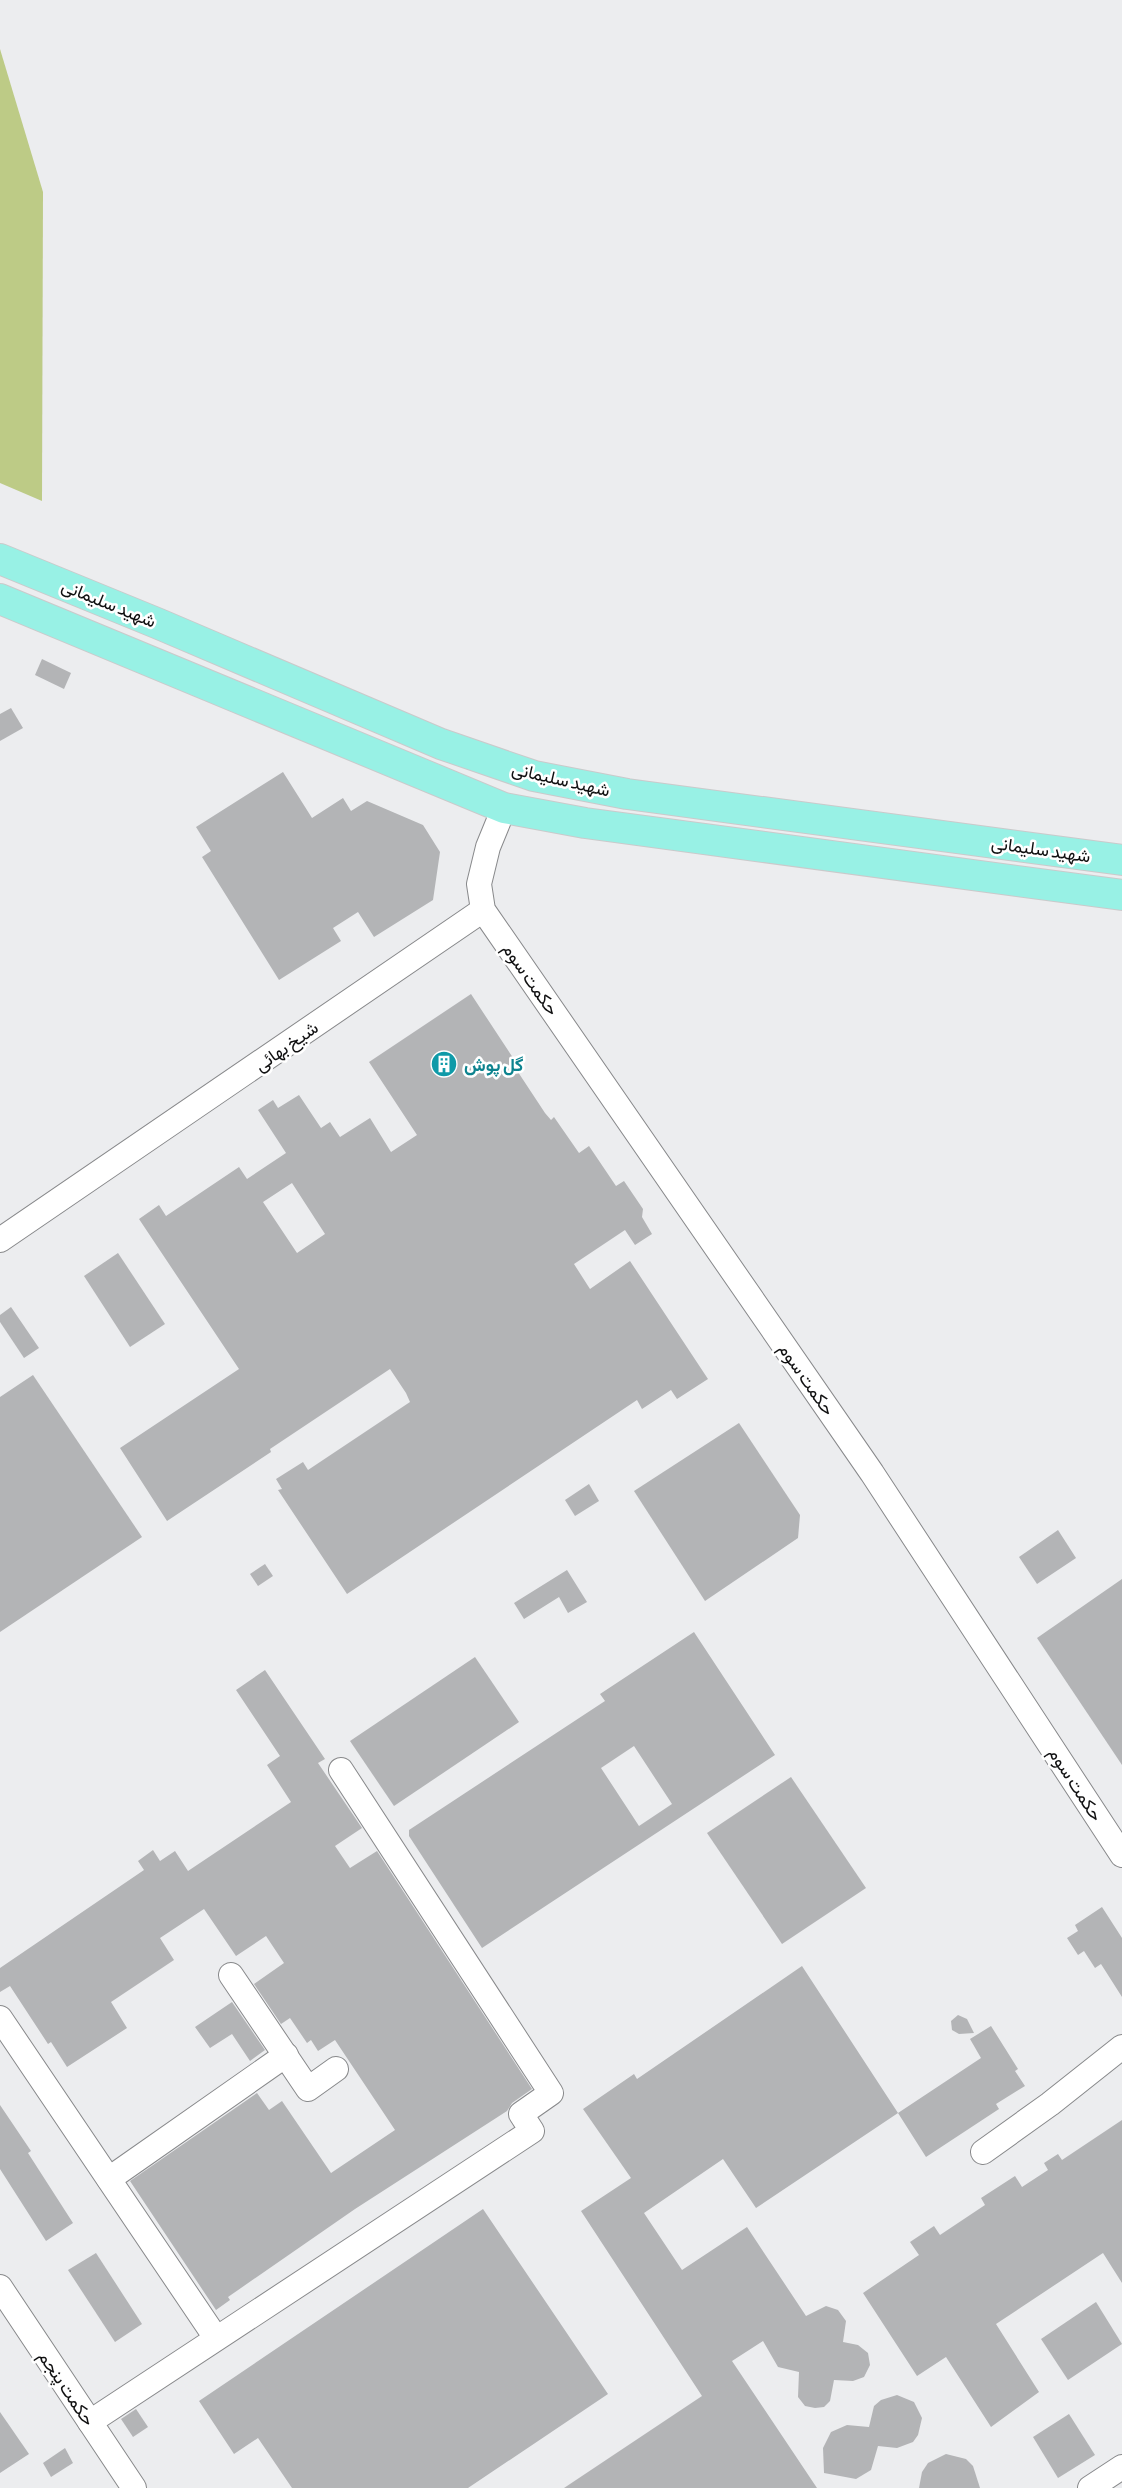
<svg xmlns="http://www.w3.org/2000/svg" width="1122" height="2488" font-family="'Asap Condensed',Vazirmatn,sans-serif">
  <rect width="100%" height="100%" fill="#ecedef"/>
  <!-- green -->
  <path fill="#bdcb86" d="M0,49l43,143 -1,309 -42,-18z"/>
  <!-- building -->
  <g fill="#b3b4b6" fill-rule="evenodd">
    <path d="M42,659l29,14 -7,16 -29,-14z"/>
    <path d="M11,708l12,20 -23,13v-27z"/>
    <path d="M283,772l29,46 31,-20 8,13 16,-10 56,24 17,27 -7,48 -59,37 -16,-25 -25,16 8,13 -62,39 -77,-123 9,-6 -15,-24z"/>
    <path d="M471,994l48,73 -3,2 29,44 6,7 3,-3 25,36 10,-7 27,40 8,-5 19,28 -1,8 10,17 -17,11 -10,-15 -51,34 16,25 40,-28 78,118 -31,20 -6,-9 -29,19 -5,-9 -290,194 -69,-104 4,-1 -6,-10 27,-17 5,8 102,-68 -4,-9 -16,-24 -120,80 1,3 -104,69 -47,-73 119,-79 -100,-150 20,-14 7,11 73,-49 8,12 39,-26 -28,-43 15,-10 5,8 21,-13 22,33 9,-6 10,15 30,-19 21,34 26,-17 -48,-73zM292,1183l33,51 -28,19 -34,-51z"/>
    <path d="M118,1253l47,71 -35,23 -46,-71z"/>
    <path d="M11,1307l28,41 -15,10 -24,-36v-7z"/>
    <path d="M33,1375l109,162 -142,95v-235z"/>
    <path d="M739,1423l61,92 -2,23 -93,63 -71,-110z"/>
    <path d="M589,1484l10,17 -24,15 -10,-16z"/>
    <path d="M1058,1530l18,28 -39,26 -18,-27z"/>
    <path d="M265,1564l8,12 -15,10 -8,-12z"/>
    <path d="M567,1570l20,32 -19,11 -9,-16 -35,22 -10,-16z"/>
    <path d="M1122,1579v186l-85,-127z"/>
    <path d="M694,1632l81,123 -293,193 -73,-112v-6l196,-129 -5,-7zM634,1746l38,58 -33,22 -38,-58z"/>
    <path d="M475,1657l44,65 -125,84 -44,-65z"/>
    <path d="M265,1670l60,89 -7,4 44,65 -27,18 15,22 27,-17 155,238 -20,14 -5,8 -152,98 -127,88 2,3 -14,10 -86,-129 127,-88 12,17 13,-9 49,72 64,-43 -60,-90 -17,11 -7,-11 -4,3 -17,-25 -9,6 -27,-40 30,-21 -18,-27 -30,20 -32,-47 -44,29 14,22 -63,42 16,26 -60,39 -16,-25 -3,2 -38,-58 -10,6v-24l144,-98 -6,-9 15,-11 7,11 15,-10 13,20 103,-69 -24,-37 13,-9 -44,-66z"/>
    <path d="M791,1777l75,111 -84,56 -75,-111z"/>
    <path d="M1102,1907l20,31v59l-21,-33 -6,4 -11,-17 -6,4 -11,-17 11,-7 -3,-6z"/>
    <path d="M802,1966l96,147 -142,95 -33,-49 -79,54 38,57 65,-43 59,89 20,-10 12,4 8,11 -3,21 15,3 10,8 2,12 -6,12 -11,4 -19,-1 -4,21 -6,6 -9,1 -10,-2 -7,-9 1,-25 -21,-5 -15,-26 -31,20 85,127h-253l138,-92 -121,-185 50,-33 -48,-69 51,-35 3,5z"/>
    <path d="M232,2002l33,48 -15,11 -18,-27 -22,14 -15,-21z"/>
    <path d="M958,2015l9,4 7,14 -15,1 -7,-4 -1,-9z"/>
    <path d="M991,2026l27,43 -3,2 10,15 -29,18 3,5 -73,48 -28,-44 83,-55 -11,-19z"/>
    <path d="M0,2105l31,46 -3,2 45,70 -27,18 -46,-72z"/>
    <path d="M1122,2120v163l-19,-30 -107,71 43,68 -48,35 -45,-70 -29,19 -54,-83 56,-38 -9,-13 24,-16 6,9 45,-30 -4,-7 34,-22 7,11 26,-17 -4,-7 14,-9 4,6z"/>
    <path d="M483,2209l125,185 -140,94h-176l-34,-50 -24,16 -35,-53z"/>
    <path d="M96,2253l46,71 -27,18 -47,-72z"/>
    <path d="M1096,2302l26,42 -54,36 -27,-41z"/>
    <path d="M897,2395l17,7 8,16 -4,17 -5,7 -16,6 -19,-2 -7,24 -15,9 -32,-6 -1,-25 8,-16 16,-7 22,2 5,-21 7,-6z"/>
    <path d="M136,2409l12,18 -15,10 -12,-18z"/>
    <path d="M0,2412l29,42 -29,19z"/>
    <path d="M1069,2414l26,41 -37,23 -25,-41z"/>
    <path d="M65,2448l8,15 -22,14 -8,-14z"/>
    <path d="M946,2454l20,5 7,7 7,22h-61l3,-16 6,-9z"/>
  </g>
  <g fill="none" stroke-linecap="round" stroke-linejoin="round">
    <defs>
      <g id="minor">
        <path d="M504,808l-16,39 -9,37 4,26 389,563 250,382"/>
        <path d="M0,1240l483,-330"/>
        <path d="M231,1975l77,114 28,-20"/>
        <path d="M0,2018l216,320"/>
        <path d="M983,2152l67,-48 72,-57"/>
        <path d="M109,2179l177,-124"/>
        <path d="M0,2287l134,201"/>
        <path d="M90,2422l442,-291 -11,-17 30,-21 -210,-323"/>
        <path d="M1090,2488l32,-21"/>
      </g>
      <g id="major">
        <path d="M0,559l159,65 282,120 93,32 93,18 495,66"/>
        <path d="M0,599l504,209 81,15 537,72"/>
      </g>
    </defs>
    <!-- minor casing -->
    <use href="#minor" stroke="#88898b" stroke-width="26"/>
    <!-- major casing -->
    <use href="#major" stroke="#cacacb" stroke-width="32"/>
    <!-- minor -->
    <use href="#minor" stroke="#fff" stroke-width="24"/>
    <!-- major -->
    <use href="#major" stroke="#98f1e5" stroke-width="30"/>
  </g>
  <!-- icons -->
  <defs>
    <symbol id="building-disc" viewBox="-11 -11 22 22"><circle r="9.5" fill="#0f9aa8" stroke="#fff"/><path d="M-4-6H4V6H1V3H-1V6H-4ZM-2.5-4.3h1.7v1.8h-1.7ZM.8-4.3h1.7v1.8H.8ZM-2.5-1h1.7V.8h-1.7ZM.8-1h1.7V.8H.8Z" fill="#fff"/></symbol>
  </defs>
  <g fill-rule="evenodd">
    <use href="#building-disc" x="429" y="1049" width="30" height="30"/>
  </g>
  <g text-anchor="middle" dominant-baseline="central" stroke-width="5" stroke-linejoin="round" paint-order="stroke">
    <!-- street labels -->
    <g font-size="18" fill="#101011" stroke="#fff">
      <text transform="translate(109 603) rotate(22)">شهید سلیمانی</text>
      <text transform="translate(561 779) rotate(13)">شهید سلیمانی</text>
      <text transform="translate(1041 849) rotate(8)">شهید سلیمانی</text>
      <text transform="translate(531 979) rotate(55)">حکمت سوم</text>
      <text transform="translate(286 1046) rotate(-35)">شیخ بهائی</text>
      <text transform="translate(807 1379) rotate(55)">حکمت سوم</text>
      <text transform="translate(1076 1784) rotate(57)">حکمت سوم</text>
      <text transform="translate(67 2388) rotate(56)">حکمت پنجم</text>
    </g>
    <!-- culture labels -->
    <g font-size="18" font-weight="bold" fill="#0d838f" stroke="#fff" text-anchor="start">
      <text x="464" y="1064">گل پوش</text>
    </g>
  </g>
</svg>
